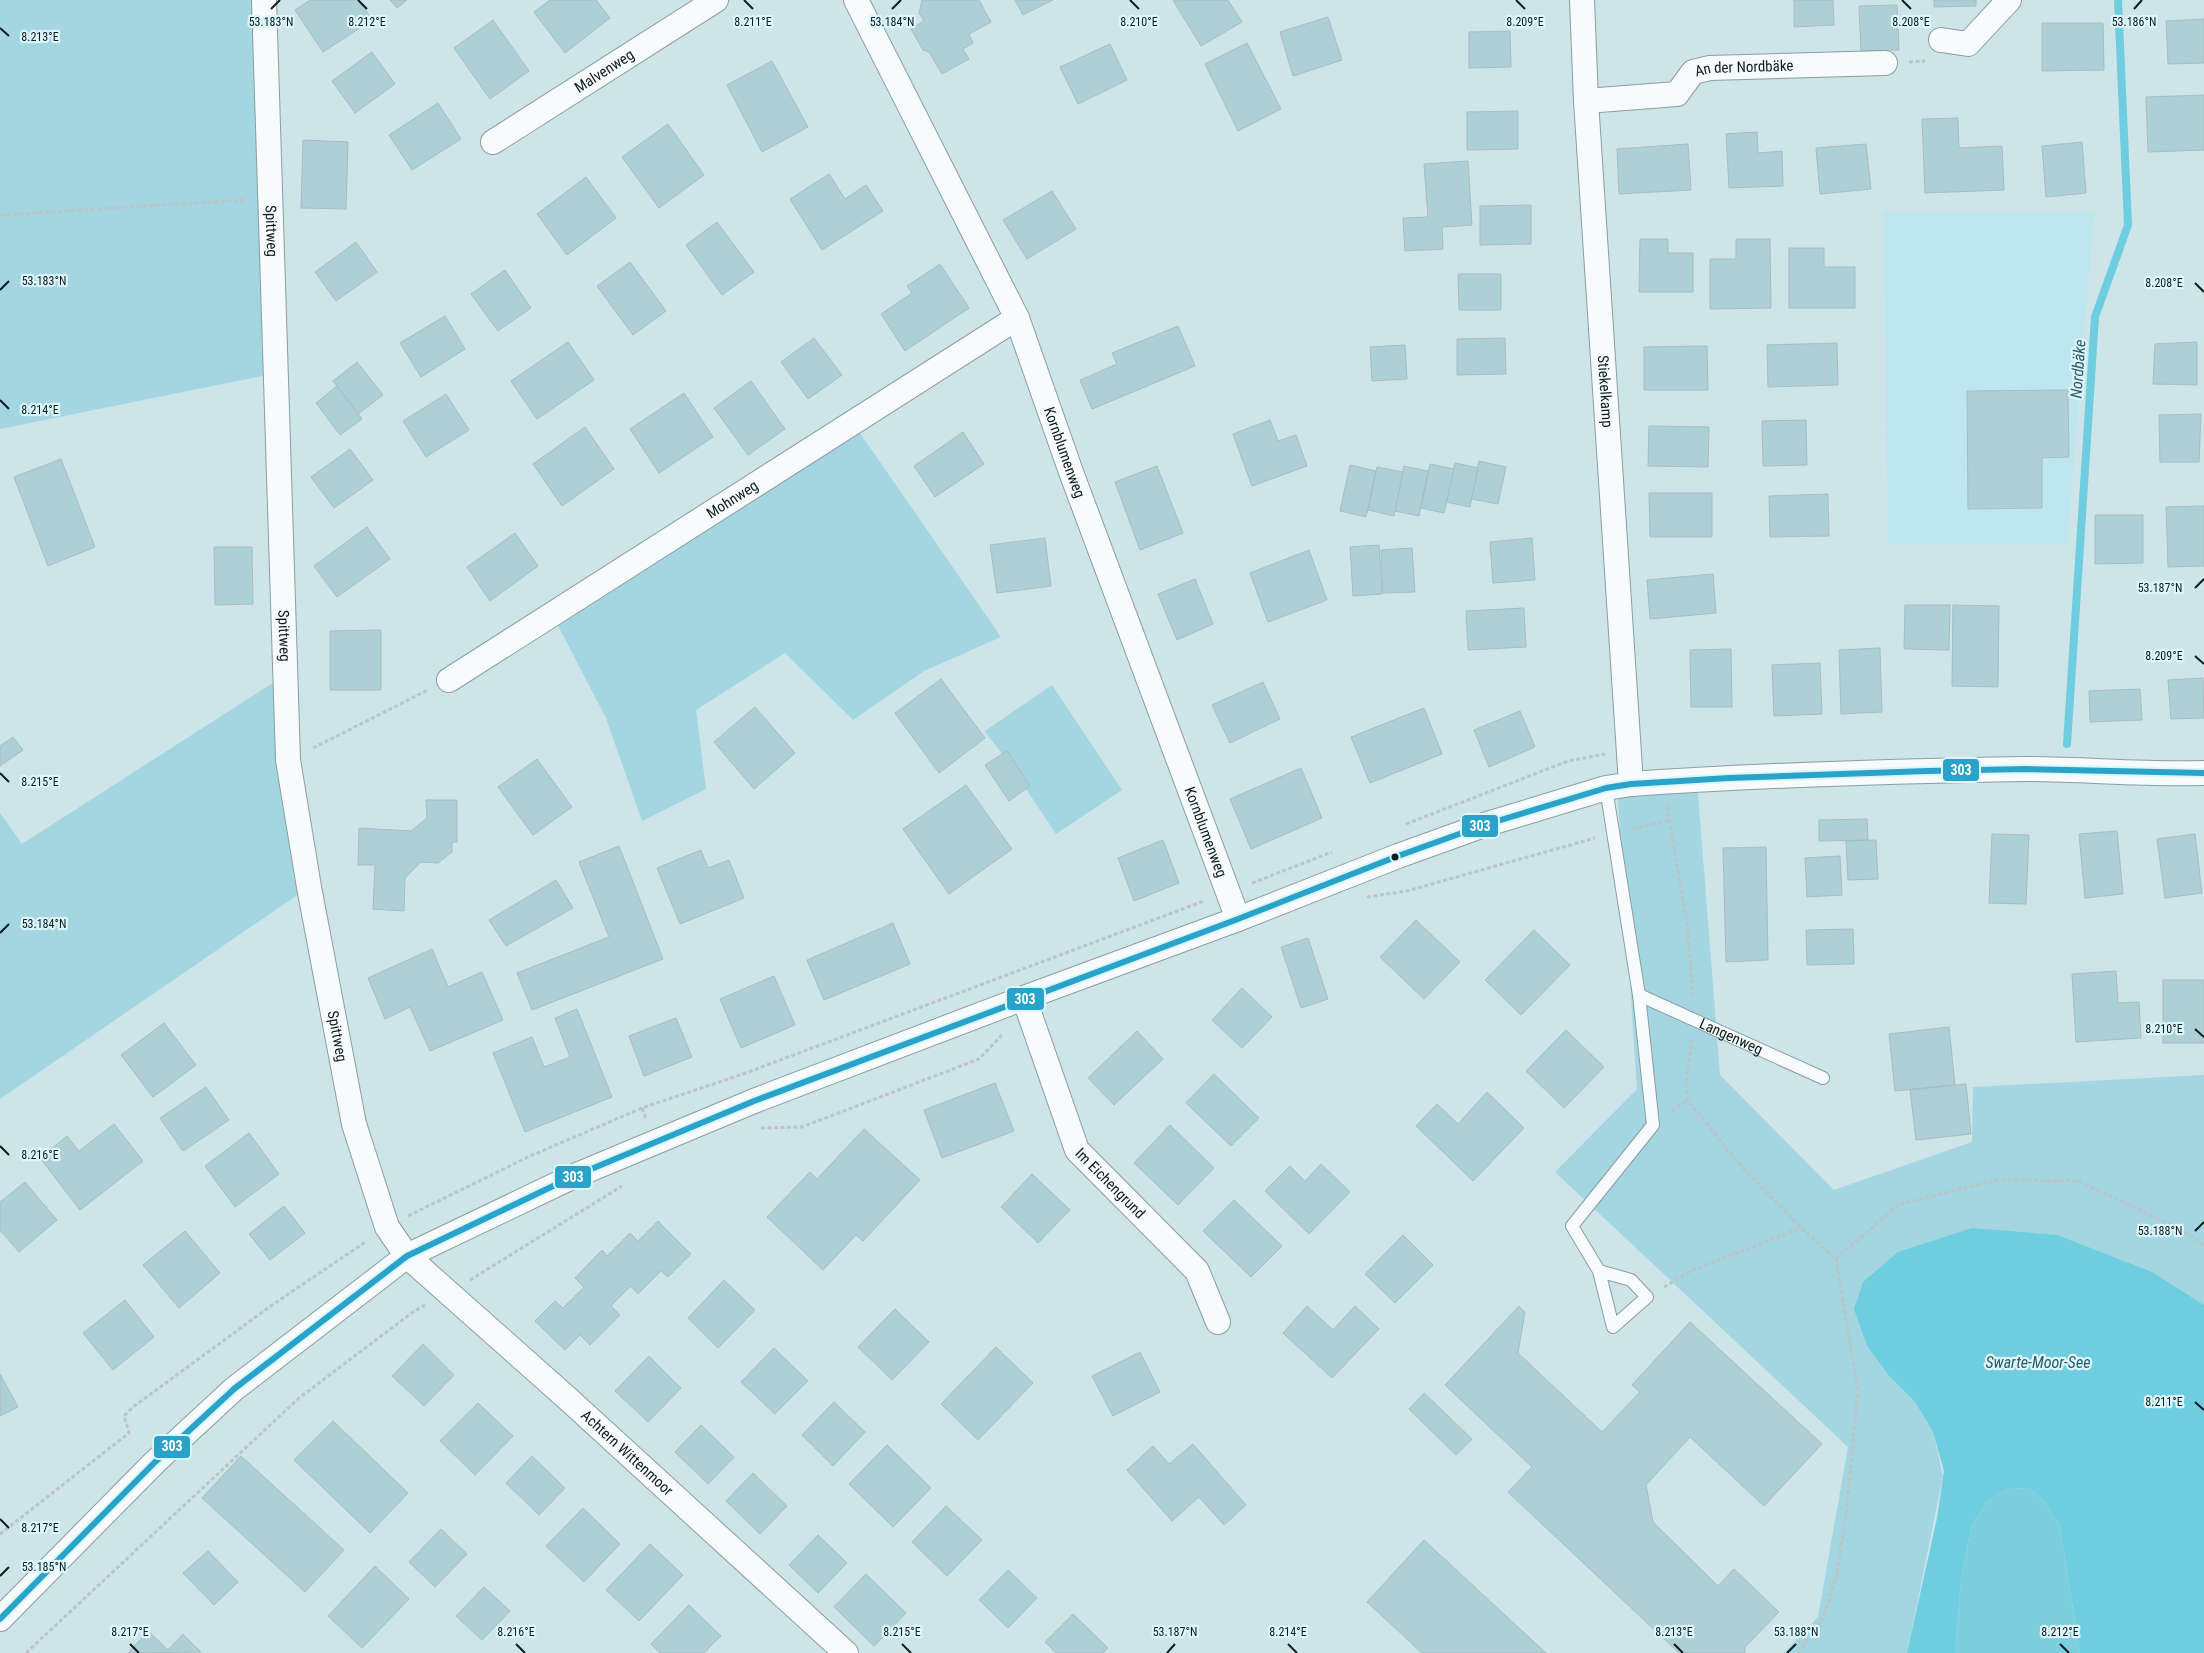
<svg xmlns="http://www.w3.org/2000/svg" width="2204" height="1653" font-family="'Roboto Condensed',sans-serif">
  <rect width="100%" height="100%" fill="#cde4e9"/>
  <!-- built -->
  <path fill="#bee6ef" d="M1884,212h210l-27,332h-179z"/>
  <!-- green -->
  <g fill="#a3d6e1">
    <path d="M0,0h264l13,373 -277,56z"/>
    <path d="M853,423l148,214 -77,34 -71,49 -68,-67 -89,57 10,79 -64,32 -36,-103 -54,-104z"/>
    <path d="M285,675l24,212 -309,212v-286l22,31z"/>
    <path d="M1052,685l70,105 -66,44 -30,-45 4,-3 -23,-35 -5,3 -17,-23z"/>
    <path d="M1697,781l23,294 114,115 138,-48 1,-55 231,-12v230l-337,41 22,30 26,26 18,30 10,44 -36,177h-123l34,-36 30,-170 -293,-275 82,-83 -20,-301z"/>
  </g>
  <!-- forest -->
  <path fill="#7ecfde" d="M2029,1488l18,16 13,22 20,127h-125l6,-73 10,-54 15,-23 20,-14z"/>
  <!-- water -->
  <path fill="#6ecddf" d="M1972,1228l85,7 95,37 52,33v348h-124l-20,-127 -13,-22 -18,-16 -23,1 -20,14 -15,23 -10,54 -6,73h-48l30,-135 7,-47 -11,-39 -18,-30 -26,-26 -22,-30 -13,-37 9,-27 35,-30z"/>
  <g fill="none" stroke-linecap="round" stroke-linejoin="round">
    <!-- stream -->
    <path stroke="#6ecddf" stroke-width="8" d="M2067,744l28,-427 33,-92 -10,-225"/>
  </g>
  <!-- building -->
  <g fill="#adcfd6" stroke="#a9bcc0">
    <path d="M310,0h49l13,20 -49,32 -28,-42z"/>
    <path d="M390,0h17l-10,8z"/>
    <path d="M550,0h46l14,18 -45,35 -31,-41z"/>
    <path d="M922,0h57l12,22 -22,12 4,9 -10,6 6,10 -27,15 -13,-22 -6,-2 -12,-21 13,-8 -5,-8z"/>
    <path d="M1015,0h38l-30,15z"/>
    <path d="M1173,0h55l14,22 -41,24z"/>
    <path d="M1794,0h39l1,25 -40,2z"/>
    <path d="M1934,0h42v6l-42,1z"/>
    <path d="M1897,5l2,45 -38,1 -2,-45z"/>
    <path d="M1328,17l14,43 -49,16 -13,-44z"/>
    <path d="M2204,19v44l-36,1 -2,-43z"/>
    <path d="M493,20l36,51 -39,28 -36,-51z"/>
    <path d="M2042,23h61l1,47 -62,1z"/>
    <path d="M1510,31l1,36 -42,1v-36z"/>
    <path d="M1247,43l34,66 -43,22 -33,-67z"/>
    <path d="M1110,44l17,36 -49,24 -18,-37z"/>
    <path d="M372,52l23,32 -40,29 -23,-32z"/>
    <path d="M772,61l36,66 -46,25 -35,-67z"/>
    <path d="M2204,95v55l-56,2 -2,-55z"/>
    <path d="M438,103l23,36 -49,31 -23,-35z"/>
    <path d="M1518,111v38l-51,1v-38z"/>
    <path d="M1958,118l1,30 43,-2 2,44 -79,3 -3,-74z"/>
    <path d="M668,124l36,51 -45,33 -37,-51z"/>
    <path d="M1757,132l1,21 24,-2 1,35 -54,2 -3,-54z"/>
    <path d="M303,140l45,2 -2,67 -45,-1z"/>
    <path d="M2082,142l4,51 -40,4 -4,-51z"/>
    <path d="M1688,144l3,46 -72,4 -2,-45z"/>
    <path d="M1866,144l5,45 -51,5 -4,-46z"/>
    <path d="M1468,161l4,64 -30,2 1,22 -38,2 -2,-33 25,-1 -4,-53z"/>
    <path d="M829,174l16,25 21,-14 17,26 -61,39 -32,-51z"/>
    <path d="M586,177l30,41 -49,37 -30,-41z"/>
    <path d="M1052,191l24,38 -49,30 -24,-39z"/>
    <path d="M1531,205v39l-51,1v-39z"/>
    <path d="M717,222l37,50 -32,23 -36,-50z"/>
    <path d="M1640,239h28v14h25v39h-54z"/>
    <path d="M1736,239h34l1,69 -61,1v-50h26z"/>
    <path d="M356,242l21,30 -41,29 -21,-29z"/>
    <path d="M1789,248h35v19h31v41h-66z"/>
    <path d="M630,262l36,49 -33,24 -36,-49z"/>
    <path d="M940,264l29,44 -64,43 -24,-37 31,-21 -5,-7z"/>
    <path d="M505,270l26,38 -33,23 -27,-37z"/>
    <path d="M1458,274h43v36h-42z"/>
    <path d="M445,316l20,33 -44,28 -21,-34z"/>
    <path d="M1178,326l17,40 -103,43 -12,-29 37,-16 -5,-11z"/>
    <path d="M814,338l28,37 -34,24 -27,-37z"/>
    <path d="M1505,338l1,36 -49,1v-36z"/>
    <path d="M568,342l26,38 -57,39 -26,-38z"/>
    <path d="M2197,342v43l-44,-1 2,-40z"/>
    <path d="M1837,343l1,42 -70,2 -1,-42z"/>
    <path d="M1405,345l2,34 -35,2 -2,-34z"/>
    <path d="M1707,346l1,44h-64v-43z"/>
    <path d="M357,362l26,33 -25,19 -25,-33z"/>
    <path d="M751,381l34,48 -37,26 -34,-47z"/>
    <path d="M337,386l25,33 -22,16 -24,-32z"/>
    <path d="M2068,390l1,67 -27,1v50l-74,1 -1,-118z"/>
    <path d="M684,393l29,44 -54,36 -29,-44z"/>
    <path d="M446,394l23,36 -43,27 -23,-36z"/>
    <path d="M2201,414l-2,48h-39l-1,-47z"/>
    <path d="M1270,420l8,21 18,-6 11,31 -55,20 -19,-52z"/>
    <path d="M1806,420l1,45 -44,1 -1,-45z"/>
    <path d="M1649,426l60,1 -1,40 -60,-1z"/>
    <path d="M585,427l29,42 -52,37 -29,-42z"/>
    <path d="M963,432l21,32 -49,33 -21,-31z"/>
    <path d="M350,449l23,31 -39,28 -23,-31z"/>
    <path d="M61,459l34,88 -47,19 -34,-89z"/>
    <path d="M1479,461l27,6 -8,37 -27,-5z"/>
    <path d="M1455,463l23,5 -8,39 -24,-5z"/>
    <path d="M1430,464l24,5 -10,44 -23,-5z"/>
    <path d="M1350,465l26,6 -10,46 -26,-6z"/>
    <path d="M1157,466l26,67 -43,17 -25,-68z"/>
    <path d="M1404,466l24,5 -9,45 -24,-5z"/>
    <path d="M1377,467l26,5 -9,44 -26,-6z"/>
    <path d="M1649,493h63v44h-62z"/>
    <path d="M1828,494l1,42 -59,1 -1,-41z"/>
    <path d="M2204,506v60l-36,1 -2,-60z"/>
    <path d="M2095,515h48v48l-48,1z"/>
    <path d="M367,527l23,32 -53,38 -23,-31z"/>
    <path d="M515,533l23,33 -48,35 -23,-34z"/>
    <path d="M1045,538l6,48 -54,7 -7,-48z"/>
    <path d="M1532,538l3,42 -42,3 -3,-41z"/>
    <path d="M1379,545l3,49 -29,2 -3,-49z"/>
    <path d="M214,547h38l1,57 -38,1z"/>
    <path d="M1412,548l3,44 -32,1 -2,-43z"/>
    <path d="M1309,550l18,50 -59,22 -18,-49z"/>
    <path d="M1713,574l3,39 -66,6 -3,-39z"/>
    <path d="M1195,579l18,45 -36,16 -19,-46z"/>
    <path d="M1905,605h45l-1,45 -45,-1z"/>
    <path d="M1953,605l46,1 -1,81 -46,-1z"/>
    <path d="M1524,608l2,39 -58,3 -2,-39z"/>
    <path d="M381,630v60h-51v-59z"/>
    <path d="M1880,648l2,64 -41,2 -2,-64z"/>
    <path d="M1731,649l1,58h-41l-1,-57z"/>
    <path d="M1820,663l2,51 -48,2 -2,-51z"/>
    <path d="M2203,678l1,40 -33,1 -3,-39z"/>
    <path d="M941,679l44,59 -46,35 -44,-60z"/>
    <path d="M1263,682l17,37 -50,24 -18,-38z"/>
    <path d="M2140,689l2,31 -52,2 -1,-31z"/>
    <path d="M755,707l40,46 -41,36 -40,-47z"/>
    <path d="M1424,708l18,46 -72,29 -19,-46z"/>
    <path d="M1520,711l15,36 -46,20 -15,-37z"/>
    <path d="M13,737l10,13 -23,16v-20z"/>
    <path d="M1007,751l23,35 -21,15 -24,-36z"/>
    <path d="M537,759l35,48 -39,28 -35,-48z"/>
    <path d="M1301,768l21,50 -71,31 -21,-50z"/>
    <path d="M966,785l46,64 -63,45 -46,-65z"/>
    <path d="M426,800h31v42h-5v10l-14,11 -17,-1 -16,16 -1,33 -31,-2 2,-44h-17l1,-37 52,3 16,-13z"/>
    <path d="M1867,819l1,21 -49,1v-21z"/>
    <path d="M2117,831l6,63 -38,4 -6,-64z"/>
    <path d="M1992,834l37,1 -3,69 -37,-1z"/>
    <path d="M2195,834l7,59 -37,5 -8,-59z"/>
    <path d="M1163,840l16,43 -45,18 -16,-43z"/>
    <path d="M1876,840l2,39 -30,1 -2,-39z"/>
    <path d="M619,846l44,113 -131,51 -15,-37 92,-36 -30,-75z"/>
    <path d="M1766,847l2,113 -42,2 -3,-114z"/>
    <path d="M701,850l7,18 21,-8 15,38 -64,26 -23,-56z"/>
    <path d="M1840,856l2,39 -35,2 -2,-39z"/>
    <path d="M556,880l17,28 -67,38 -17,-26z"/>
    <path d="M1416,920l44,42 -36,37 -44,-42z"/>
    <path d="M893,923l17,41 -86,36 -17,-40z"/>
    <path d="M1853,929l1,35 -47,1 -1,-35z"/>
    <path d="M1534,930l36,35 -49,50 -36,-35z"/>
    <path d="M1308,938l20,61 -27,9 -20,-61z"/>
    <path d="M432,949l16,38 34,-15 21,48 -73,31 -20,-44 -25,12 -17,-41z"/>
    <path d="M2116,971l2,32 21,-1 2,36 -65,4 -4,-68z"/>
    <path d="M774,976l21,49 -54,23 -21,-49z"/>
    <rect x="2163" y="980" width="41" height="63"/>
    <path d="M1242,988l30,29 -30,31 -30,-28z"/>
    <path d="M577,1009l35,88 -87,35 -32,-79 39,-16 12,30 26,-10 -15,-39z"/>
    <path d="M676,1018l16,39 -48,19 -15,-40z"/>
    <path d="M164,1023l32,42 -43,32 -32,-42z"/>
    <path d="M1949,1027l6,58 -60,6 -6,-57z"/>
    <path d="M1566,1030l38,37 -40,41 -38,-37z"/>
    <path d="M1137,1031l26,28 -49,46 -26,-27z"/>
    <path d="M1214,1074l45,44 -28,28 -45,-43z"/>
    <path d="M995,1083l19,48 -72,27 -18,-48z"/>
    <path d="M1966,1084l5,50 -55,6 -6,-50z"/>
    <path d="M206,1087l23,33 -46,31 -23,-33z"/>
    <path d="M1487,1092l37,36 -51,53 -57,-55 21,-22 21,20z"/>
    <path d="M114,1124l29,37 -63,49 -40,-52 27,-22 12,15z"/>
    <path d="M1170,1125l44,43 -36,37 -44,-42z"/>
    <path d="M864,1129l56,51 -57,61 -7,-6 -33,35 -56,-53 43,-45 7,7z"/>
    <path d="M249,1133l30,41 -44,33 -30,-41z"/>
    <path d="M1321,1164l29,28 -41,42 -44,-43 25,-25 15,15z"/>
    <path d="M1032,1174l38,36 -32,33 -37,-36z"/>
    <path d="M25,1182l32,38 -38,32 -19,-22v-28z"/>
    <path d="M1234,1200l48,46 -31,31 -48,-46z"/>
    <path d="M284,1206l21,27 -35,27 -21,-26z"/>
    <path d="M658,1221l33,33 -23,23 -7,-6 -23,23 -7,-8 -20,20 9,9 -30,30 -10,-10 -15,15 -30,-29 20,-20 8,7 21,-21 -9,-9 27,-28 5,6 23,-23 8,8z"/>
    <path d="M185,1231l35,42 -41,35 -36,-43z"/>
    <path d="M1403,1235l30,30 -38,38 -30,-29z"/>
    <path d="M724,1280l31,30 -37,38 -30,-30z"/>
    <path d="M125,1300l29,37 -41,33 -30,-37z"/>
    <path d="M1307,1306l26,24 22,-24 24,23 -47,49 -49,-45z"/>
    <path d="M1519,1306l6,6 -7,41 84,79 38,-40 -8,-7 58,-63 132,122 -58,62 -74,-69 -44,48 7,37 65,64 16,-17 45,43 -34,35v6h-66l-171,-161 24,-25 -87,-82z"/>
    <path d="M895,1309l34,33 -37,38 -34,-33z"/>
    <path d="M423,1344l31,31 -30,31 -32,-30z"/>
    <path d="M996,1347l37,36 -55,57 -37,-36z"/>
    <path d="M774,1348l34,33 -33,33 -34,-32z"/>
    <path d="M1140,1352l20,40 -47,24 -21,-40z"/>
    <path d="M649,1356l32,32 -33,34 -33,-31z"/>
    <path d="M0,1374l18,33 -18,9z"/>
    <path d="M1424,1393l48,46 -16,16 -47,-46z"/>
    <path d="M834,1402l31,30 -32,34 -31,-31z"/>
    <path d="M478,1403l35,33 -38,39 -35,-34z"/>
    <path d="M333,1421l75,72 -38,40 -76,-73z"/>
    <path d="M701,1425l33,32 -26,27 -33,-32z"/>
    <path d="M1193,1444l53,61 -22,20 -25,-28 -27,24 -45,-51 26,-24 16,18z"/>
    <path d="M887,1445l44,43 -38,39 -44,-43z"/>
    <path d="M241,1456l103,94 -39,42 -103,-94z"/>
    <path d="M532,1456l33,32 -26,27 -33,-32z"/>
    <path d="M753,1473l34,33 -27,28 -34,-33z"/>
    <path d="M946,1506l36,34 -35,36 -35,-34z"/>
    <path d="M583,1508l37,36 -36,38 -38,-36z"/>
    <path d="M441,1529l26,25 -32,33 -26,-25z"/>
    <path d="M818,1535l29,28 -29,30 -29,-28z"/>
    <path d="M1424,1540l122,113h-124l-55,-51z"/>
    <path d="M650,1544l33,31 -44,46 -33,-31z"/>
    <path d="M208,1551l30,31 -24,23 -31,-32z"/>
    <path d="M375,1566l34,33 -47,49 -34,-32z"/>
    <path d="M1008,1570l29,28 -29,30 -29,-28z"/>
    <path d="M866,1574l40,39 -32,33 -40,-39z"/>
    <path d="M484,1587l26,24 -28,29 -26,-24z"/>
    <path d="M689,1605l32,31 -17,17h-44l-9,-9z"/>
    <path d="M1073,1614l35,34 -5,5h-47l-11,-11z"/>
    <path d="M148,1631l20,19 15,-16 18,18 -73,1z"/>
  </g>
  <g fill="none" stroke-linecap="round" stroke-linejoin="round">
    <defs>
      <g id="service">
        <path id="s1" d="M1639,995l184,83"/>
        <path d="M1599,1271l32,9 16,17 -34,30 -14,-56 -27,-45 81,-101 -14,-130 -33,-207"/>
      </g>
      <g id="minor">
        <path id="s2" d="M264,0l24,760 21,127 45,237 33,103 20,29 160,142 279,255"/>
        <path id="s3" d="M856,0l161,318 54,154 167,447"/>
        <path id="s4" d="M1582,0l4,101 45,683"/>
        <path d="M1941,40l27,4 41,-44"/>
        <path id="s5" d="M1586,101l91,-7 16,-22 17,-4 175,-5"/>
        <path id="s6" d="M493,142l223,-142"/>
        <path id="s7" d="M449,680l568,-362"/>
        <path id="s8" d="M1024,998l53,152 120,121 21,51"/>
        <path d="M0,1619l155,-157 79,-73 173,-133 165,-79 182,-76 270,-103 214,-79 160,-63 86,-31 122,-37 25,-4c131,-9 263,-13 395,-15 59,0 118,6 178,4"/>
      </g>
    </defs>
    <!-- service casing -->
    <use href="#service" stroke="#8b9da1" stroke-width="14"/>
    <!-- minor casing -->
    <use href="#minor" stroke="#8b9da1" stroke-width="26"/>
    <!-- path -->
    <g stroke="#bcc4c6" stroke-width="3" stroke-dasharray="4 2.5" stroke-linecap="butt">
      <path d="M1909,62l16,-1"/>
      <path d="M0,215l245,-15"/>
      <path d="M313,748l115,-58"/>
      <path d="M1667,806l21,124 5,68"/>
      <path d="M1406,824l162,-63 37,-7"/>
      <path d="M1633,829l36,-9"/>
      <path d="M1252,883l80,-31"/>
      <path d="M1367,897l40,-6 188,-53"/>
      <path d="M1692,1039l-6,44 1,17 55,67 59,61 35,31 22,131 -13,133 -9,54 -13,41 -25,35"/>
      <path d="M642,1108l4,11"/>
      <path d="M1672,1111l15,-11"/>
      <path d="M761,1128l41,-1 177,-68 23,-24"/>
      <path d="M408,1216l120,-59 114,-49 101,-34 461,-173"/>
      <path d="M1836,1259l62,-54 100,-25 81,1 110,53 15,11"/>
      <path d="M470,1280l152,-94"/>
      <path d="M1664,1287l29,-17 108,-42"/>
      <path d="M0,1534l129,-101 -5,-17 9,-9 139,-102 95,-64"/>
      <path d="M26,1653l273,-255 114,-86 12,-7"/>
    </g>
    <!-- service -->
    <use href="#service" stroke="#f8fbfc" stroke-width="12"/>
    <!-- minor -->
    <use href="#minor" stroke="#f8fbfc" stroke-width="24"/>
    <defs>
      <path id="bus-1" d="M0,1619l155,-157 79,-73 173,-133 165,-79 182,-76 484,-182 160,-63 86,-31 122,-37 25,-4 98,-6 198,-7 99,-2 178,4"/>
    </defs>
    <!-- bus-1 casing -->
    <use href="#bus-1" stroke="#dcf6fc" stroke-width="10"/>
    <!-- bus-1 -->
    <use href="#bus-1" stroke="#29a3c9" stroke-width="6"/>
  </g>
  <!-- ticks -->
  <path fill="none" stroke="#0c1d20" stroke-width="2" d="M358,0l9,9M744,0l9,9M1130,0l9,9M1516,0l9,9M1902,0l9,9M271,9l9,-9M892,9l9,-9M2134,9l8,-9M0,28l9,8M2195,283l9,9M0,290l9,-9M0,400l9,9M2195,588l9,-9M2195,656l9,8M0,773l9,9M0,933l9,-9M2195,1029l9,8M0,1146l9,9M2195,1231l9,-9M2195,1402l9,8M0,1519l9,9M0,1576l9,-9M130,1644l9,9M516,1644l9,9M902,1644l9,9M1288,1644l9,9M1674,1644l9,9M2060,1644l9,9M1167,1653l8,-9M1787,1653l9,-9"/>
  <!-- markers -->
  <circle fill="#0c1d20" stroke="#dcf6fc" stroke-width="2" cx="1395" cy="857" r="4.5"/>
  <g text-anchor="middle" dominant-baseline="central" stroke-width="4.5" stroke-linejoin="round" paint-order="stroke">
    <!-- street labels -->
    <g font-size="15" fill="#0c1d20" stroke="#dcf6fc">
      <text stroke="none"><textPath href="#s6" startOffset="132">Malvenweg</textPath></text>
      <text stroke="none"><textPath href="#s5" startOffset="170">An der Nordbäke</textPath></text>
      <text stroke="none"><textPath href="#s2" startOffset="231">Spittweg</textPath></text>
      <text stroke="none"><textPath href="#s4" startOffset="392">Stiekelkamp</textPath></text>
      <text stroke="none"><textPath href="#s3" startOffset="499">Kornblumenweg</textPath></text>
      <text stroke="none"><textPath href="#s7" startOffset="336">Mohnweg</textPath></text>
      <text stroke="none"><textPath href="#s2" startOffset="636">Spittweg</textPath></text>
      <text stroke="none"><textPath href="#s3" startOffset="904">Kornblumenweg</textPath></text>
      <text stroke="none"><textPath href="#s1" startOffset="101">Langenweg</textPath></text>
      <text stroke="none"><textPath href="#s2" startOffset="1041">Spittweg</textPath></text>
      <text stroke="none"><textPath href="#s8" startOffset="208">Im Eichengrund</textPath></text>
      <text stroke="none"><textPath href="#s2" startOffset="1569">Achtern Wittenmoor</textPath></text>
    </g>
    <!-- water labels -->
    <g font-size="16" font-style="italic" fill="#275b65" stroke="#dcf6fc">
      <text transform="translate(2078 369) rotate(-86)">Nordbäke</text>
      <text x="2038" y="1362">Swarte-Moor-See</text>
    </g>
  </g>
  <g font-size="12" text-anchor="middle" fill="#0c1d20" stroke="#dcf6fc" stroke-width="4.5" stroke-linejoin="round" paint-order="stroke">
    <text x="367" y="26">8.212°E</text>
    <text x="753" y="26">8.211°E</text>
    <text x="1139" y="26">8.210°E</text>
    <text x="1525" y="26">8.209°E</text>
    <text x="1911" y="26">8.208°E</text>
    <text x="271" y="26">53.183°N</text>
    <text x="892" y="26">53.184°N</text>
    <text x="2134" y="26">53.186°N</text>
    <text x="40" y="41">8.213°E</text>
    <text x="44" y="285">53.183°N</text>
    <text x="2164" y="287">8.208°E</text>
    <text x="40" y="414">8.214°E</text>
    <text x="2160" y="592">53.187°N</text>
    <text x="2164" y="660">8.209°E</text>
    <text x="40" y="786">8.215°E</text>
    <text x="44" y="928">53.184°N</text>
    <text x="2164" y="1033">8.210°E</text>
    <text x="40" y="1159">8.216°E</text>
    <text x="2160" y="1235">53.188°N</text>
    <text x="2164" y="1406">8.211°E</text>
    <text x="40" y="1532">8.217°E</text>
    <text x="44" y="1571">53.185°N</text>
    <text x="1175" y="1636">53.187°N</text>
    <text x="1796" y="1636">53.188°N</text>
    <text x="130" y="1636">8.217°E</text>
    <text x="516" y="1636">8.216°E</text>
    <text x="902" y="1636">8.215°E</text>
    <text x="1288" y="1636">8.214°E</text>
    <text x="1674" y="1636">8.213°E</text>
    <text x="2060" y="1636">8.212°E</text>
  </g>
  <g stroke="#dcf6fc" stroke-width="2">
    <rect x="1942" y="758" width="38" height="24" rx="5" fill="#29a3c9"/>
    <rect x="1461" y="814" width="38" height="24" rx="5" fill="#29a3c9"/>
    <rect x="1006" y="987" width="39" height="24" rx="5" fill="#29a3c9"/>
    <rect x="554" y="1165" width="38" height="24" rx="5" fill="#29a3c9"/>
    <rect x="153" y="1435" width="38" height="24" rx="5" fill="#29a3c9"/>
  </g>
  <g font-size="14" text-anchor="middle" font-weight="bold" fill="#fff">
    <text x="1961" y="775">303</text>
    <text x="1480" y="831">303</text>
    <text x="1025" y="1004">303</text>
    <text x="573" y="1182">303</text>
    <text x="172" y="1451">303</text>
  </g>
</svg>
